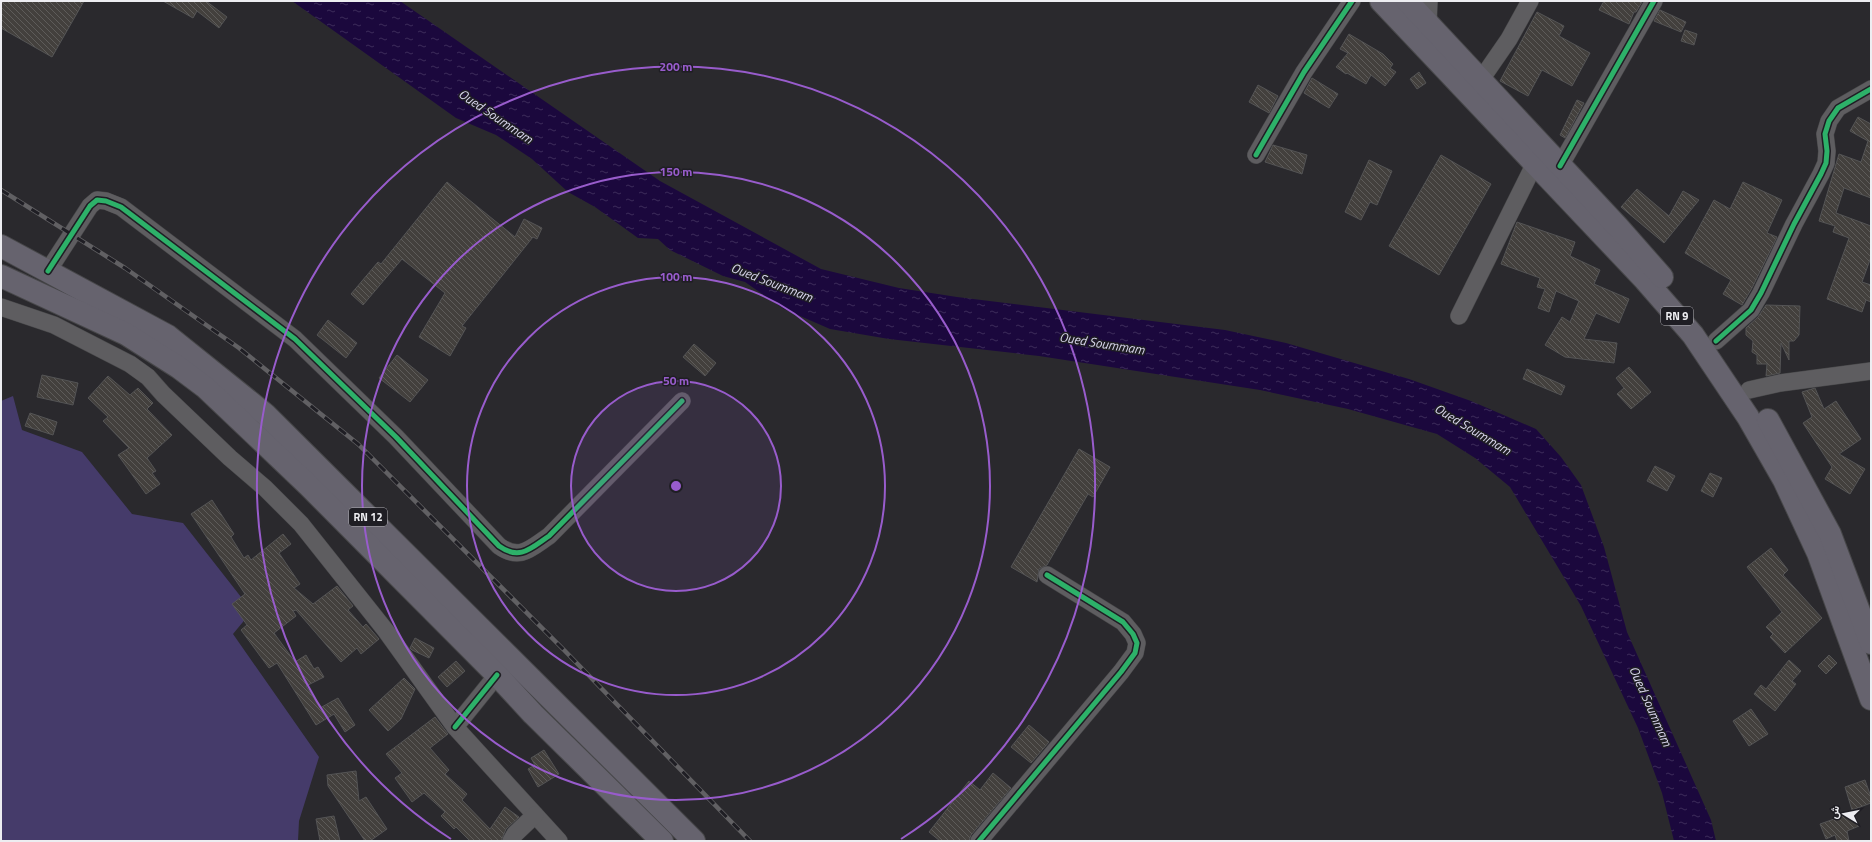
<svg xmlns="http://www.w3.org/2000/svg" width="1872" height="842" font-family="'Titillium Web',Vazirmatn,sans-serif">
  <defs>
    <pattern id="water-ripples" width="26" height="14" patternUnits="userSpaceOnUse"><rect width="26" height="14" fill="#1b083d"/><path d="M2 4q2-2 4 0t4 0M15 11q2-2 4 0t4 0" fill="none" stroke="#3c2c5a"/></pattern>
    <pattern id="building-back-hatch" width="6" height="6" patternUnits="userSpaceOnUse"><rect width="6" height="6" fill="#43403d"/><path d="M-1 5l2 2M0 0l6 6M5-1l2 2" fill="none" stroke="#5e5c5a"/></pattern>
  </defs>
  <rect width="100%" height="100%" fill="#2a292d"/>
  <!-- green -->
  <path fill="#453b6a" d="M13,396l9,34 60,22 50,62 51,9 69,88 -19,23 86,123 -20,64 -1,20h-297v-440z"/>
  <!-- water -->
  <path fill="url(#water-ripples)" d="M292,1h108l260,180 161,88 78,19 58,9 268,33 61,13 123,36 62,22 65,28 25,28 20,28 23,62 23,85 84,188 5,21h-42l-12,-48 -24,-65 -57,-122 -71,-119 -35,-29 -38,-24 -89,-25 -88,-19 -221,-34 -150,-17 -59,-10 -46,-20 -39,-27 -22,-6 -53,-26 -12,-11 -20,-1 -43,-31 -27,-15 -36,-33 -36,-24 -40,-17z"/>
  <!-- building -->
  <g fill="url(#building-back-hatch)" stroke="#545455">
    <path d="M1,1h83l-32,56 -51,-29z"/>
    <path d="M163,1h43l21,16 -8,11 -22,-17 -4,7z"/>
    <path d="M1604,1h35l3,1 -6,10h-2l-5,12 -30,-14z"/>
    <path d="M1660,10l26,12 -5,10 -27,-11z"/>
    <path d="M1537,12l27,14 -5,10 31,17 -18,33 -30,-16 -14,26 -28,-15z"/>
    <path d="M1685,30l12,4 -3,11 -13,-4z"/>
    <path d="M1349,34l34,20 10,10 -3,4 6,4 -11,14 -14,-11 -5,9 -19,-11 -1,1 -10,-7 12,-14 -8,-4z"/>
    <path d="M1419,72l7,11 -9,6 -7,-10z"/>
    <path d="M1312,78l26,16 -9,14 -25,-15z"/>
    <path d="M1258,85l20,11 -9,17 -20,-11z"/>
    <path d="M1577,100l7,3 -19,35 -5,-3z"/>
    <path d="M1858,117l13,7v74l-27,-10 -8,25 35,13v31l-9,25 9,3v17l-5,-2 -4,12 -35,-13 22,-61 -16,-6 2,-6 -16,-5 20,-67 22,8 7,-21 -18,-10z"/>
    <path d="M1273,145l34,10 -5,19 -37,-12z"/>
    <path d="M1441,155l50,29 -52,91 -50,-29z"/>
    <path d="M1369,160l23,11 -15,34 -7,-3 -9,18 -16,-8z"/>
    <path d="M447,182l68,55 9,-18 18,9 -5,11 -4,-2 -71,89 4,2 -16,28 -31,-19 26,-44 -43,-34 -39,46 -12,-11 27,-32 3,2z"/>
    <path d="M1743,182l39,18 -15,33 10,4 -25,51 -10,17 -19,-11 8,-14 -46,-27 29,-53 16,9z"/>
    <path d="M1637,189l32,27 14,-25 16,9 -35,43 -43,-36z"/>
    <path d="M1517,222l58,20 -5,14 30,14 -6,14 35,15 -10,24 -23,-10 -12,26 33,4 -3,20 -49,-6 -20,-12 17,-28 8,5 9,-21 -23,-10 -7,21 -11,-4 7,-19 -8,-2 3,-9 -39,-14z"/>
    <path d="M1766,305l34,1 -1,29 -5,6h-5v19l-8,-17 -1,30 -14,3 1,-12h-10v-9l-5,-3 1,-11 -7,-6v-7l12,-11z"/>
    <path d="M328,320l29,23 -11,15 -29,-23z"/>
    <path d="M694,344l22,19 -11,13 -22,-19z"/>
    <path d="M397,355l31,25 -18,22 -31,-24z"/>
    <path d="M1629,367l22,25 -20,17 -14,-15 7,-6 -8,-10z"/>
    <path d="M1527,369l38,17 -4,9 -38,-16z"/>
    <path d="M42,375l36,8 -5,22 -36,-8z"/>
    <path d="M108,376l22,19 8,-7 15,15 -6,6 25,26 -25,23 9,13 -4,2 8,11 -14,10 -28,-39 11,-7 -26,-27 5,-4 -20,-19z"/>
    <path d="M1815,388l9,21 12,-8 25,38 -22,15 26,15 -15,25 -25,-15 7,-12 -29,-44 9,-6 -10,-25z"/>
    <path d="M30,413l27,9 -4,13 -28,-9z"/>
    <path d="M1079,449l31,18 -17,30 -5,-3 -41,71 -8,4 -2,13 -26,-15z"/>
    <path d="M1655,466l20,10 -8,15 -20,-10z"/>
    <path d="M1710,473l12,5 -9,19 -12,-6z"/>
    <path d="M212,500l22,34 -3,3 13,21 4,-3 3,5 32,-26 8,10 -12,9 21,31 -6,4 19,16 24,-18 16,20 -5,4 15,17 3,-3 13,15 -18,15 -4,-6 -16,14 -45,-52 -3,1 3,5 -22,17 21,29 11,-7 8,14 4,-2 6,10 -18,9 14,22 18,-10 17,27 -10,7 -11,-18 -18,11 -39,-62 -8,5 -28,-38 6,-5 -15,-21 13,-10 -54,-80z"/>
    <path d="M1771,548l17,22 -5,5 39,43 -37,35 -15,-16 3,-3 -7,-7 16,-15 -35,-45z"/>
    <path d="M415,638l19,10 -5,10 -17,-8 -2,-2z"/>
    <path d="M1829,655l8,8 -11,11 -8,-8z"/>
    <path d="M1789,660l12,11 -9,10 4,3 -21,27 -21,-17 7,-9 5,4z"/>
    <path d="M456,661l9,10 -18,16 -9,-10z"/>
    <path d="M404,678l11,11 -14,30 -13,12 -19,-21z"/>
    <path d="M1751,709l17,25 -19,12 -16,-25z"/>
    <path d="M435,717l13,17 -18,14 19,22 -4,4 22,20 -5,6 28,29 15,-22 14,10 -13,12 -5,12h-31l-14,-14 -2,2 -13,-13 4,-4 -21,-19 -12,9 -17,-24 7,-5 -16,-19z"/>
    <path d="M1029,725l20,17 -18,21 -20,-16z"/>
    <path d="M544,750l15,24 -21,13 -10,-18 7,-4 -4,-7z"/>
    <path d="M356,771l3,30 7,-4 21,32 -17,12h-5l-37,-55 -1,-11z"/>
    <path d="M993,773l18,15 -40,47 -2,6h-29l-11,-9 40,-51 11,9z"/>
    <path d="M1865,780l6,17v6l-19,7 -7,-23z"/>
    <path d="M1854,812l5,14 -12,5 2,10h-12l-2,-6 -9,4 -6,-15z"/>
    <path d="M334,816l6,25h-20l-4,-22z"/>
  </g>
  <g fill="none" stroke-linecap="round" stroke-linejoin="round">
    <defs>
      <g id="minor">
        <path d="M1428,24l1,-23"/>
        <path d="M1480,81l29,-42 21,-38"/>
        <path d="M1256,155l48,-83 48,-71"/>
        <path d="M1560,166l94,-165"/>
        <path d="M48,271l42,-65 7,-6 9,1 15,6 174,132 101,98 103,109c21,15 32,2 50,-10l133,-135"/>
        <path d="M1,307l53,18 76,39 18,13 15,17 67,64 35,30 36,36 85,107 69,96 104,114"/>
        <path d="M1459,316l76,-153"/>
        <path d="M1716,341l35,-31 10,-17 33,-69 27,-50 5,-11 1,-12 -2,-17 4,-13 9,-13 33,-19"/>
        <path d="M1749,390l31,-7 91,-12"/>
        <path d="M455,727l42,-52"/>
        <path d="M511,841l4,-7 20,-19"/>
        <path d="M979,841l142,-169 14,-19 2,-10 -4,-9 -10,-12 -76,-47"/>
      </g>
      <g id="highway">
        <path d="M1381,1l264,279 48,55 55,82 36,63 34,73 53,146"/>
        <path d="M1407,1l211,226 44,50"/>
        <path d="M1,246l167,90 97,78 429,427"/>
        <path d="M1,276l125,58 52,33 28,21 102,97 189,190 36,39 129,127"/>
        <path d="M1768,420l62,114 41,109"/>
      </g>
    </defs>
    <!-- minor casing -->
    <use href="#minor" stroke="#474749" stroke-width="18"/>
    <!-- highway casing -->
    <use href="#highway" stroke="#474749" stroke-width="24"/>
    <!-- minor -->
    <use href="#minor" stroke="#5e5d60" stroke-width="17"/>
    <!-- highway -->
    <use href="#highway" stroke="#66636e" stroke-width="22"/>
    <defs>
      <path id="rail" d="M1,190l124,78 114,80 119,96 206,206 186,191"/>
    </defs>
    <!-- rail casing -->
    <use href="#rail" stroke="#616063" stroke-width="4.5"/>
    <!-- rail -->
    <use href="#rail" stroke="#1f1e24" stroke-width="3" stroke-dasharray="9" stroke-linecap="butt"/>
    <defs>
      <g id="cycleway">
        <path d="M1256,155l48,-83 48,-71"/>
        <path d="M1560,166l94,-165"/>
        <path d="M48,271l42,-65 7,-6 9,1 15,6 174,132 101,98 103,109c21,15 32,2 50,-10l133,-135"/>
        <path d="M1716,341l35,-31 10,-17 33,-69 27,-50 5,-11 1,-12 -2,-17 4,-13 9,-13 33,-19"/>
        <path d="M455,727l42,-52"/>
        <path d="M979,841l142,-169 14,-19 2,-10 -4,-9 -10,-12 -76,-47"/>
      </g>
    </defs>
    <!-- cycleway casing -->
    <use href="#cycleway" stroke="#1f1e24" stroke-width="8"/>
    <!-- cycleway -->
    <use href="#cycleway" stroke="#2db169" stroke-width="5"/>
  </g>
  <!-- distance rings -->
  <circle cx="676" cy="486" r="105" fill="#985ccc" fill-opacity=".12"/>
  <g fill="none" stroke="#985ccc" stroke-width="2">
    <circle cx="676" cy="486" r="105"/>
    <circle cx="676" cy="486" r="209"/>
    <circle cx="676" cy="486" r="314"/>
    <path d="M451 839A419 419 0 1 1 901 839"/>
  </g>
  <g text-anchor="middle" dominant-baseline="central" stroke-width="3" stroke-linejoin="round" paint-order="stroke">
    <!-- shield labels -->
    <g fill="#1f1e24" stroke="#afafb4" stroke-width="1">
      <rect x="1661" y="307" width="32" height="18" rx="3"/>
      <rect x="349" y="508" width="38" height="18" rx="3"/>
    </g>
    <g font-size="11" font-weight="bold" fill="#ededf1">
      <text x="1677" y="316">RN 9</text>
      <text x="368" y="517">RN 12</text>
    </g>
    <!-- water labels -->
    <g font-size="13" font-style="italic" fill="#d9d6ed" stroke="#1f1e24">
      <text transform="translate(496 116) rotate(34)">Oued Soummam</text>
      <text transform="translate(772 282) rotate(21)">Oued Soummam</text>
      <text transform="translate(1102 343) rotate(9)">Oued Soummam</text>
      <text transform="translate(1473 429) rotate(31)">Oued Soummam</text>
      <text transform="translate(1651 706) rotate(66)">Oued Soummam</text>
    </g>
  </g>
  <circle cx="676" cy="486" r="6" fill="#985ccc" stroke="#1f1e24" stroke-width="2"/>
  <g font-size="12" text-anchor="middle" font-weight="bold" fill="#985ccc" stroke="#1f1e24" stroke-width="3" stroke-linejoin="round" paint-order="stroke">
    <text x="676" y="71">200 m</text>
    <text x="676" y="176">150 m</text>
    <text x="676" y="281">100 m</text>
    <text x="676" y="385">50 m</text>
  </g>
  <!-- border -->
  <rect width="1872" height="842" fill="none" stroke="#ededf1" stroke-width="4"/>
  <!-- north arrow -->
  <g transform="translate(1844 814) rotate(280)" stroke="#1f1e24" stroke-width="3" paint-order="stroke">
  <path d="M0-3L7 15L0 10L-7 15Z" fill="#ededf1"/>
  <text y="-6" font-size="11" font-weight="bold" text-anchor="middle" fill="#ededf1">ش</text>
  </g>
</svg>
